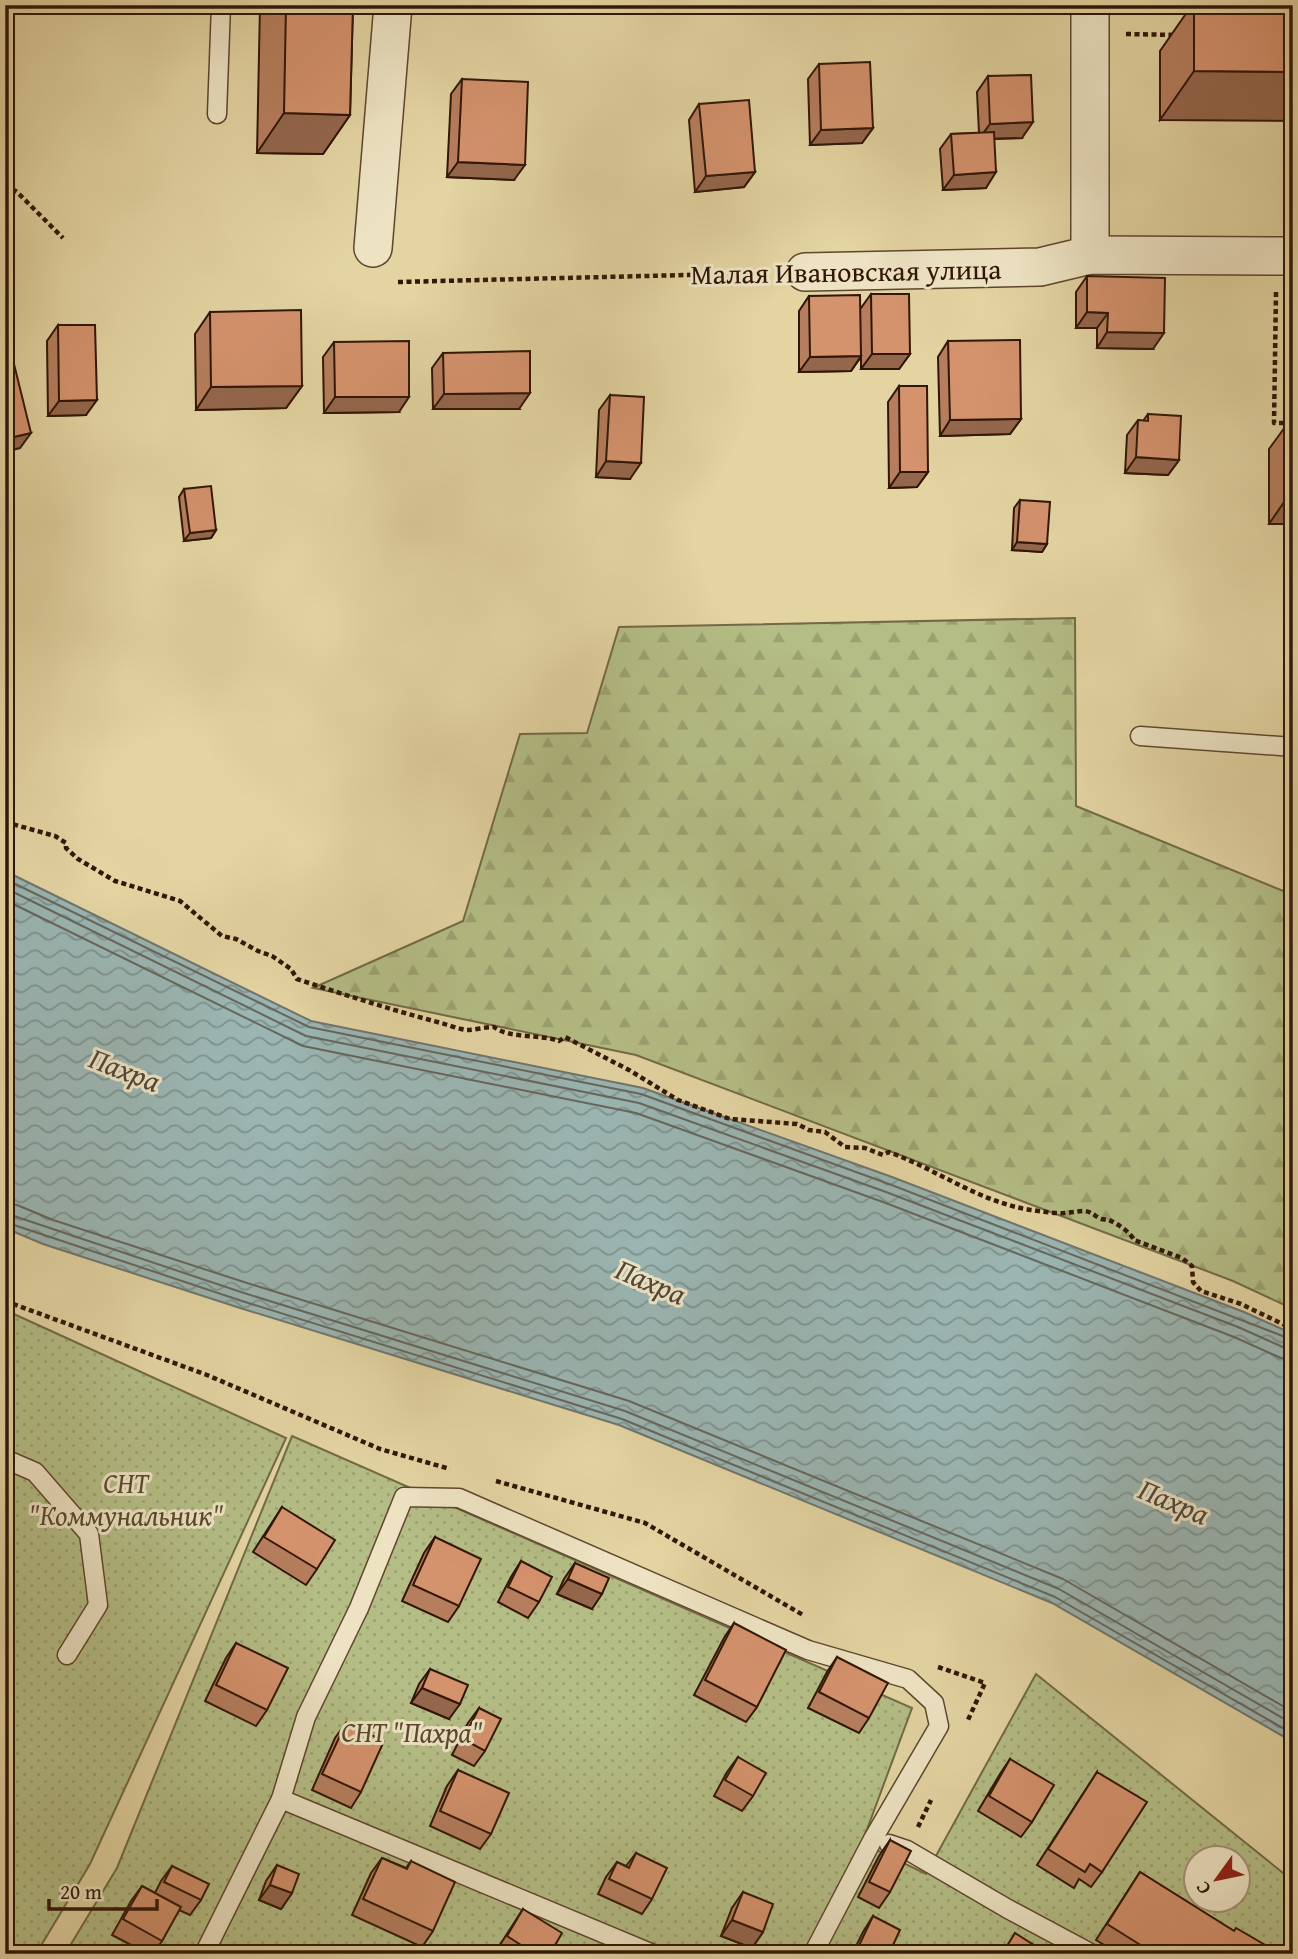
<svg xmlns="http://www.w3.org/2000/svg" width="1298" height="1959" font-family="'Gentium Book Plus',serif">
  <defs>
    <pattern id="green-dots" width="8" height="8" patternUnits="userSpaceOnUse" patternTransform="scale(1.75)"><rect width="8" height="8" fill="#b4bd85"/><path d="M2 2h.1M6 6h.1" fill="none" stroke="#9ba271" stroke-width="1.8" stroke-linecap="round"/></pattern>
    <pattern id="forest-firs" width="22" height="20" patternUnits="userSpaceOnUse" patternTransform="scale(1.75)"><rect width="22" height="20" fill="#b4bd85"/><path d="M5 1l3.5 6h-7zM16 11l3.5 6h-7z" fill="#9ba271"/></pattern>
    <pattern id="water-waves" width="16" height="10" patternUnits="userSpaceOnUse" patternTransform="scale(1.75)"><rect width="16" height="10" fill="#9ab5b2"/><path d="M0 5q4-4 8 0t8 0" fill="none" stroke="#7e928f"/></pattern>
  </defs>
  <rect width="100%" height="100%" fill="#e3d4a2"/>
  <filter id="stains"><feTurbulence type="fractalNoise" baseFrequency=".00286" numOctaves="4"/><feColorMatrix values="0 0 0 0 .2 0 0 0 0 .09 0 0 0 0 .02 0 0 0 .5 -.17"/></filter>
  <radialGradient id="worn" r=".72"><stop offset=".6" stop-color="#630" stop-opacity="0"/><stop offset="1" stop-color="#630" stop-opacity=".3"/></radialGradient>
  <!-- green -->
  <g fill="url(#green-dots)" stroke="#726a46" stroke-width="2" fill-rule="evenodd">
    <path d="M5,1310l281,128 -196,426 -54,90h-31z"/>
    <path d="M292,1436l620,272 -50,135 64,31 110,-200 257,207v73h-1228l52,-86zM1196,1857h42v42h-42z"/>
  </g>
  <!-- forest -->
  <path fill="url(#forest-firs)" stroke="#726a46" stroke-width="2" d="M1075,618l1,188 217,89v414l-60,-28 -597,-226 -323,-67 150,-67 57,-187 67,-1 32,-106z"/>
  <!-- water -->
  <path fill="url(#water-waves)" stroke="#70756d" stroke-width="2" d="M5,871l306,150 332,67 249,89 352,135 49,22v408l-241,-139 -433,-178 -379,-117 -197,-64 -38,-16z"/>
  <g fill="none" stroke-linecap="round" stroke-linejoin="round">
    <!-- shore -->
    <g stroke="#66665c" stroke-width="2">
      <path d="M5,879l304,148 332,67 248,90 404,156"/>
      <path d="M5,888l301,148 333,67 247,89 352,135 47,21 8,1"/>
      <path d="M5,900l298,146 333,67 247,89 351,135 47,21 12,2"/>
      <path d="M5,1203l12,2 36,15 194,63 382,118 434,178 230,133"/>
      <path d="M5,1213l239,80 381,118 434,178 234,135"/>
      <path d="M5,1222l237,79 380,118 433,178 238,137"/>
    </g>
    <defs>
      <g id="lane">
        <path d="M217,114l4,-109"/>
        <path d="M1140,736l153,11"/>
        <path d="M5,1459l30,13 54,62 9,71 -31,50"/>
        <path d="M281,1799l372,155"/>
        <path d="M889,1844l18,6 101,59 84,45"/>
        <path d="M204,1954l77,-155 25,-82 53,-109 45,-111 55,1 349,152 100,29 26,24 5,23 -66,113 -60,115"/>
      </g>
      <g id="street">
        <path d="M373,248l20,-243"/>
        <path d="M1090,255v-250"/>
        <path d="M805,272l235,-5 50,-12 203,1"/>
      </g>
    </defs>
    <!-- lane casing -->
    <use href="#lane" stroke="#5e462d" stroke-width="21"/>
    <!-- street casing -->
    <use href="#street" stroke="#5e462d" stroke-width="40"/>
    <!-- path -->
    <g stroke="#311606" stroke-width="4.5" stroke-dasharray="5 3.5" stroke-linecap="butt">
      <path d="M1126,34l50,1"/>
      <path d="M5,185l12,7 46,46"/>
      <path d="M398,282l371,-9"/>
      <path d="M1276,292l-2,131h19"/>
      <path d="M5,822l50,14 11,7v5l12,11 37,22 65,20 42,35 14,3 22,12 14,5 19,13 6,10c48,16 95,31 144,44 8,2 17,6 26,7 8,0 18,-3 27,-3 16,12 46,7 65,14l6,-4 64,33 49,30 52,19 67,5 12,6 16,2 20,15 20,1 18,7 6,-3c49,18 90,50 142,58 9,1 18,3 27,3 9,1 18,-2 27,-2 6,1 9,4 14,7 3,2 7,1 10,2 9,4 21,12 25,20l48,18 10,8 1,16 8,9 40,13 52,25"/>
      <path d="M5,1301l202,74 173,74 70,20"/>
      <path d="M496,1481l149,42 158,92"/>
      <path d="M938,1667l47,16 -18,39"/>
      <path d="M918,1827l13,-27"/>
    </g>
    <!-- lane -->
    <use href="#lane" stroke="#ede3c3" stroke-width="18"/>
    <!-- street -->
    <use href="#street" stroke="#ede3c3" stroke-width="37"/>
  </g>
  <!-- wall -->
  <g fill="#b67e5e" stroke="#311606" stroke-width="2">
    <path d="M260,5h93l-3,110 -27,39 -66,-1z"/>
    <path d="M1192,5h101l-133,115v-69z"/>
    <path d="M819,64l54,64 -11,15 -52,2 -2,-66z"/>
    <path d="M988,76l34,62 -28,1 -8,49 -43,2 -3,-41 11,-15 28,-1 -2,-41z"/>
    <path d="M462,79l52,101 -67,-3 4,-83z"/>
    <path d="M699,104l56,68 -11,15 -49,5 -6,-72z"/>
    <path d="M1087,276l66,73 -56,-1v-20h-21v-36z"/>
    <path d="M871,294l39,60 -11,15h-38v-12l-10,14 -52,1v-61l10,-15 52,12z"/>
    <path d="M210,312l92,74 -16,22 -90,2 -1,-76z"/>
    <path d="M58,325l28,90 -38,1 -1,-75z"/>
    <path d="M948,341l73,78 -11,15 -70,2 -2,-79z"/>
    <path d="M334,342l65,70 -75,1 -1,-56z"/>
    <path d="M443,353l76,56h-86l-1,-41z"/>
    <path d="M899,386l29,86 -11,15 -28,1 -1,-86z"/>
    <path d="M610,395l20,84 -34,-2 3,-67z"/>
    <path d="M1148,414l31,46 -11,15 -43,-2 2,-38 11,-15 5,1z"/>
    <path d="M1293,416v108h-24v-75z"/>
    <path d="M184,489l32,41 -5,8 -27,3 -5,-44z"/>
    <path d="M1020,500l27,44 -5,8 -30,-2 2,-42z"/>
    <path d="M282,1507l35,62 -11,16 -53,-33z"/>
    <path d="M435,1537l24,69 -11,16 -46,-21 22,-48z"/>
    <path d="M521,1561l18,41 -11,16 -30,-16 13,-25z"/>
    <path d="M575,1563l17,46 -35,-15 7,-15z"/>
    <path d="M734,1623l23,84 -11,15 -52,-27 30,-57z"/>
    <path d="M236,1643l31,67 -11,16 -51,-25 21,-43z"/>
    <path d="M837,1657l32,61 -10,15 -51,-25 19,-36z"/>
    <path d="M430,1669l19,50 -38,-16 8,-19z"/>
    <path d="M479,1708l6,43 -11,15 -22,-11 16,-32z"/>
    <path d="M346,1723l15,69 -10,16 -39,-18 23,-52z"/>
    <path d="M738,1757l15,39 -11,15 -28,-15 13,-24z"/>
    <path d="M1010,1759l22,63 -11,15 -43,-26 22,-37z"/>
    <path d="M458,1770l33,64 -11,15 -50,-23 17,-40z"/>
    <path d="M1097,1772l5,100 -11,15 -12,-8 -5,9 -37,-23z"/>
    <path d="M890,1840v52l-11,16 -21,-11 21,-41z"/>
    <path d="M636,1853l16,46 -10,15 -44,-20 8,-17 11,-15 9,4z"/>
    <path d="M382,1858l24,10 5,-7 22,70 -11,16 -70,-32 19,-42z"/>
    <path d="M277,1865l15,28 -11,16 -22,-9 7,-19z"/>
    <path d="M172,1866l29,34 -11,15 -11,-5 -17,31 -9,13h-5l-36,-19 19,-34 11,-15 13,7 6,-12z"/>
    <path d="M1140,1872l94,59 47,23h-162l-23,-14z"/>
    <path d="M743,1892l20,40 -11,16 -31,-12 11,-28z"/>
    <path d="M523,1909l27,45h-50l-4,-3z"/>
    <path d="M873,1916l16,38h-37l11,-22z"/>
  </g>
  <!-- shaded-wall -->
  <g fill="#94664c" stroke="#311606" stroke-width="2">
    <path d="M963,5h62l-3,5h-63z"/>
    <path d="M1194,71l99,1v49l-133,-1z"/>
    <path d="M284,113l66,2 -27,39 -66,-1z"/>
    <path d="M1033,122l-11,16 -43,1 11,-15z"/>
    <path d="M873,128l-11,15 -52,2 11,-15z"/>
    <path d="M458,162l67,3 -11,15 -67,-3z"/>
    <path d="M755,172l-11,15 -49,5 11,-16z"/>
    <path d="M996,172l-10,16 -43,2 11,-15z"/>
    <path d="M1087,312l21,1 -11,15h-21z"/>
    <path d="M1107,332l57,1 -11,16 -56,-1z"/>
    <path d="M872,354h38l-11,15h-38z"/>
    <path d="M861,356l-10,15 -52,1 11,-15z"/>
    <path d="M302,386l-16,22 -90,2 15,-23z"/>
    <path d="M530,393l-11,16h-86l11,-15z"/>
    <path d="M335,397h74l-10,15 -75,1z"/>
    <path d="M97,400l-11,15 -38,1 11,-15z"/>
    <path d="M1021,419l-11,15 -70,2 10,-16z"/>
    <path d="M31,433l-11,15 -15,4v-13z"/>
    <path d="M1136,457l43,3 -11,15 -43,-2z"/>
    <path d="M606,461l35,2 -11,16 -34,-2z"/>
    <path d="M900,472h28l-11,15 -28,1z"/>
    <path d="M1293,489v35h-24z"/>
    <path d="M216,530l-5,8 -27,3 6,-8z"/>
    <path d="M1017,542l30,2 -5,8 -30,-2z"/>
    <path d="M568,1579l34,15 -10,15 -35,-15z"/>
    <path d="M422,1688l38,16 -11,15 -38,-16z"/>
    <path d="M270,1885l22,8 -11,16 -22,-9z"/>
    <path d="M732,1920l31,12 -11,16 -31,-12z"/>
  </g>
  <!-- building -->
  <g fill="#d4926d" stroke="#311606" stroke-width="2">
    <path d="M286,5h67l-3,110 -66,-2z"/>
    <path d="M1194,5h99v67l-99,-1z"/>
    <path d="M870,62l3,66 -52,2 -2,-66z"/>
    <path d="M1031,75l2,47 -43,2 -2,-48z"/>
    <path d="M462,79l66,3 -3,83 -67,-3z"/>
    <path d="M749,100l6,72 -49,4 -7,-72z"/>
    <path d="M994,132l2,40 -42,3 -3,-41z"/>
    <path d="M1087,276l78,2 -1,55 -57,-1 1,-19 -21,-1z"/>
    <path d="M871,294h38l1,60h-38z"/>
    <path d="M860,295l1,61 -51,1 -1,-61z"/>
    <path d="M301,310l1,76 -91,1 -1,-75z"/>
    <path d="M58,325h37l2,75 -38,1z"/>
    <path d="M1020,340l1,79 -71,1 -2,-79z"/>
    <path d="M409,341v56h-74l-1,-55z"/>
    <path d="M530,351v42l-86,1 -1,-41z"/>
    <path d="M12,356l19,77 -26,6v-82z"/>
    <path d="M899,386h28l1,86h-28z"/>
    <path d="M610,395l34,2 -3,66 -35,-2z"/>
    <path d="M1148,414l33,2 -2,44 -43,-3 2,-37 10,1z"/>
    <path d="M211,486l5,44 -26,3 -6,-44z"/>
    <path d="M1020,500l30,2 -3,42 -30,-2z"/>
    <path d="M282,1507l53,33 -18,29 -53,-32z"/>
    <path d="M435,1537l46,22 -22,47 -46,-21z"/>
    <path d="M521,1561l31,16 -13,25 -31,-15z"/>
    <path d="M575,1563l34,15 -7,16 -34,-15z"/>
    <path d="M734,1623l52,27 -29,57 -52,-27z"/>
    <path d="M236,1643l52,25 -21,42 -51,-25z"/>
    <path d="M837,1657l51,26 -19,35 -50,-26z"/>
    <path d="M430,1669l38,16 -8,19 -38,-16z"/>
    <path d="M479,1708l22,11 -16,32 -22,-12z"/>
    <path d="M346,1723l38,18 -23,51 -39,-18z"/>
    <path d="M738,1757l28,16 -13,23 -28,-16z"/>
    <path d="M1010,1759l44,26 -22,37 -43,-26z"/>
    <path d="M458,1770l51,23 -18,41 -51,-23z"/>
    <path d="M1097,1772l50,30 -45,70 -12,-8 -5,8 -37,-23z"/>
    <path d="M890,1840l21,11 -21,41 -21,-10z"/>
    <path d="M636,1853l31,15 -15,31 -43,-20 8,-17 12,6z"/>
    <path d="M382,1858l25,11 4,-8 44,21 -22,49 -70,-32z"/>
    <path d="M277,1865l22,9 -7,19 -22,-8z"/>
    <path d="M172,1866l37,18 -8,16 -37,-18z"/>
    <path d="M1140,1872l94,59 2,-3 45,26h-126l-48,-30z"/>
    <path d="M142,1886l39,21 -19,34 -39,-22z"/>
    <path d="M743,1892l30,12 -10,28 -31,-12z"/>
    <path d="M523,1909l39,24 -12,21h-15l-28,-18z"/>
    <path d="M873,1916l27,14 -11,24h-34z"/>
    <path d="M1015,1933l33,21h-46z"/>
  </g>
  <g text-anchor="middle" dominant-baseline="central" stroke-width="6" stroke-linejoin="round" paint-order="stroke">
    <!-- street labels -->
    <g font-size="28" fill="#311606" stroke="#ede3c3">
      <text transform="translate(846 271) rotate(-1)">Малая Ивановская улица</text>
    </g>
    <!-- park labels -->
    <g font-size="28" font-style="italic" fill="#58482c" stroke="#ede3c3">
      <text x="126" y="1482">СНТ<tspan x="126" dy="32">"Коммунальник"</tspan></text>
      <text x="412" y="1731">СНТ "Пахра"</text>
    </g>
    <!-- water labels -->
    <g font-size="30" font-style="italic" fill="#50463a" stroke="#ede3c3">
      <text transform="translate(125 1069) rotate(21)">Пахра</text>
      <text transform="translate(651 1281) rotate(23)">Пахра</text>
      <text transform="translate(1174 1501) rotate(23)">Пахра</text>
    </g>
  </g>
  <!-- margin -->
  <rect width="1298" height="1959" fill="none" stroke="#e3d4a2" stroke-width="28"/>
  <rect x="7" y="7" width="1284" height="1945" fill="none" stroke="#311606" stroke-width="3.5"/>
  <rect x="14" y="14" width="1270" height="1931" fill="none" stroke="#311606" stroke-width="2"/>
  <!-- north arrow -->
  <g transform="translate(1217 1879) rotate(237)"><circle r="33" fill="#ede3c3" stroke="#a29177" stroke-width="2"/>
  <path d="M0-5L12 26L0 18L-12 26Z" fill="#8f2418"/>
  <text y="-10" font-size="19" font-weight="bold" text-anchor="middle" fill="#311606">С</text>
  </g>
  <!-- scale -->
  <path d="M49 1899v10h108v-10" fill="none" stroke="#311606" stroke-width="3.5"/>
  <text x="60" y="1899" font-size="21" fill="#311606" stroke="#ede3c3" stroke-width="5" paint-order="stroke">20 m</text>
  <rect width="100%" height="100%" filter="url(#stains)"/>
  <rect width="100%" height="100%" fill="url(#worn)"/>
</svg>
